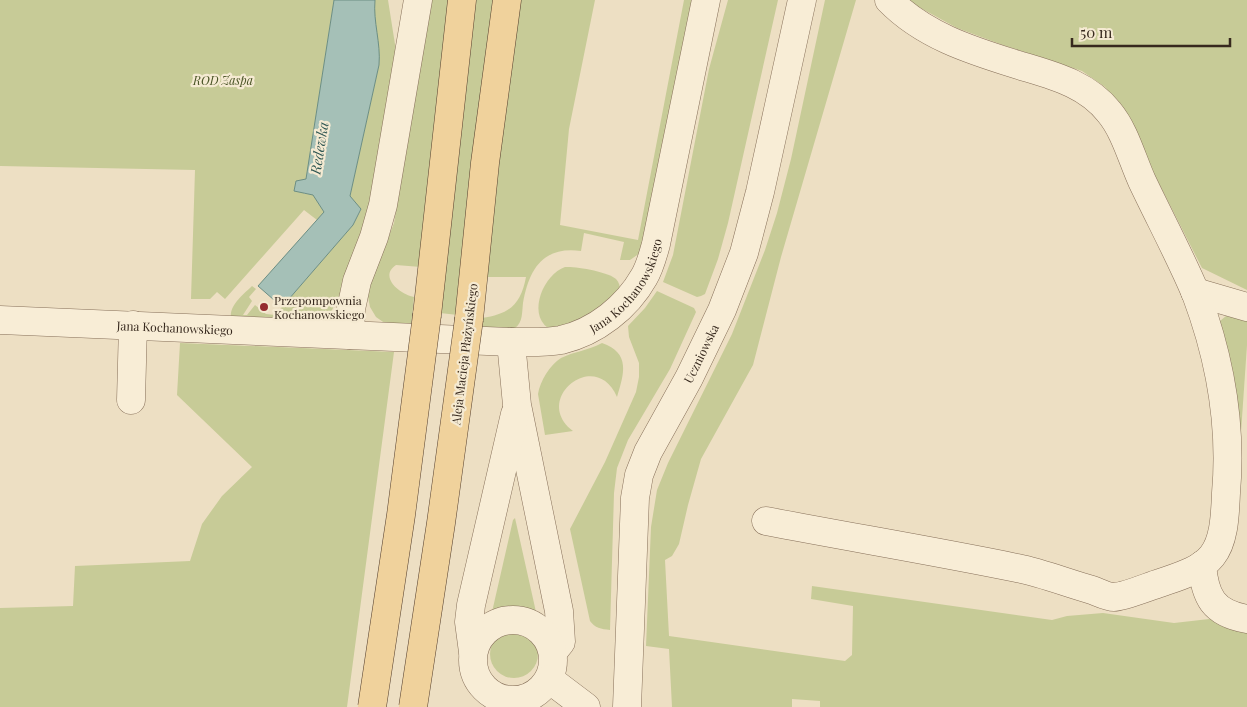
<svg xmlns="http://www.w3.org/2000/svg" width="1247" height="707" font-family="'Playfair Display',serif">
  <rect width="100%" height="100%" fill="#eddfc3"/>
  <!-- green -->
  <g fill="#c7cb97">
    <path d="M0,0h334l-30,194h9l11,18 -7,8 -13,-10 -79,89 -8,-7 -7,7h-19l4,-129 -195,-4z"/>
    <path d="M375,0h13l9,57 -17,138 -25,71 -23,44 -12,11 -89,-3c-2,-13 13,-24 21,-32l4,3 -7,8 3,4 -9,14h4l8,-10 11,9 9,1 78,-90 8,-15 -11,-14 29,-131 -5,-52z"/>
    <path d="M429,0h22l-30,267 -25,-2c-18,12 5,30 18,32l-3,31 -25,-4 -10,-7 -6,-10 -3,-15 27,-69z"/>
    <path d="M474,0h21l-37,315 -18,-2z"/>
    <path d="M519,0h76l-26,129 -9,96 78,15 46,-240h10l-27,143 -27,110 -10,7h-10l4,-18 -40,-9 -3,18c-38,-5 -52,18 -58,52 -1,8 0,20 -8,25 -8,5 -25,2 -34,1l1,-11c28,-4 39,-14 44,-41h-41z"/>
    <path d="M728,0h50l-50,223 -10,36 -13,35 -4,2 -4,1 -34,-15 10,-27 36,-186z"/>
    <path d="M825,0h31l-75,257 -28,108 -52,94 -13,46 -9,39 -7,12 -7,4 4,76 176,25 7,-6 1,-49 -42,-7 1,-13 240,34 15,-4 36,-3 71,10 44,-5 29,9v80h-427v-6l-28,-2v8h-120l-3,-58 -23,-3 5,-119 6,-37 11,-27 64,-129 33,-84 12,-37 14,-54z"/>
    <path d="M906,0h341v290l-45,-22 -80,-157 -17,-24 -23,-16 -82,-27 -43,-16z"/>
    <path d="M565,267c10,-1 44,5 51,12 3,3 4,7 4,11 -22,19 -41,35 -72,38 -21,-15 -4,-54 17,-61z"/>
    <path d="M657,291l37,17 2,4 -26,57 -42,71 -11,28 -3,25 -4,137c-9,-1 -15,-2 -20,-9l-20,-92 35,-67 31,-70 3,-15v-14l-10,-26 -1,-11 17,-18z"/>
    <path d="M1226,316l21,4v25l-7,102 -21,-119 1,-7z"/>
    <path d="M180,343l214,9 -47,355h-347v-99l73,-2 2,-40 115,-5 12,-37 20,-28 30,-29 -75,-72z"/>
    <path d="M602,343c29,10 22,31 15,54 -21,-50 -86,2 -44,34l-28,4 -7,-41c2,-13 12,-29 23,-36 12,-6 28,-8 41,-15z"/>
    <path d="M515,518l21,94c-15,-7 -30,-7 -44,0l21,-92z"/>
    <circle cx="514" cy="654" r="24"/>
  </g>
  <!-- water -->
  <path fill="#a5c0b7" stroke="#6c8e84" d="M334,0h41c-2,22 6,43 4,65l-29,131 11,13 -8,16 -71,82 -24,-21 66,-74 -11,-17 -19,-4 2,-10 10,-2z"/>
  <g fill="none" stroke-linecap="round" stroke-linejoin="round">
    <defs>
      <g id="minor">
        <path d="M1195,292l52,15"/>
        <path id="s1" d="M0,320l511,22c16,0 34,1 50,-2 35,-8 66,-33 83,-63 6,-10 9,-22 12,-33l50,-244"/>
        <path d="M350,335l1,-26 6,-28 17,-44 9,-32 35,-205"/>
        <path d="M511,342l6,63 42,206 2,31 -8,10"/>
        <path d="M131,400l2,-75"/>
        <path d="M766,521c83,16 168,30 251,47 25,5 50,15 75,22 6,2 15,7 22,7 9,0 36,-11 46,-14 17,-6 40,-12 52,-27 13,-16 13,-44 14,-63 6,-68 -6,-135 -30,-199 -16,-38 -36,-75 -54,-113 -10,-22 -17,-50 -33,-69 -24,-30 -59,-37 -94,-48 -45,-14 -92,-29 -126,-64"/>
        <path d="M1202,565c3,32 11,48 45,54"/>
        <circle cx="513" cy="660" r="40"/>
        <path d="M473,652l-4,-30 2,-17 44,-191"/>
        <path d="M549,679l37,28"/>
        <path id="s2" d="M627,707l8,-209 4,-23 9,-23 41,-74 33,-68 22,-57 16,-61 42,-192"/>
      </g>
      <g id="major">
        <path d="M427,315l35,-315"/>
        <path d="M469,319l16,-156 22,-163"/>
      </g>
    </defs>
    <!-- minor casing -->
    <use href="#minor" stroke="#87705a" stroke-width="29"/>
    <!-- major casing -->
    <use href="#major" stroke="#553f2e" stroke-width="29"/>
    <!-- minor -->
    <use href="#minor" stroke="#f8edd6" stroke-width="28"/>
    <!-- major -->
    <use href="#major" stroke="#f0d29c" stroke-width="28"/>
    <defs>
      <g id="major-bridge">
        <path d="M372,707l29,-192 26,-200"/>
        <path d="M413,707l28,-184 28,-204"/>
      </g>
    </defs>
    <!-- major-bridge casing -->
    <use href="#major-bridge" stroke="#553f2e" stroke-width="29" stroke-linecap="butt"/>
    <!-- major-bridge -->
    <use href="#major-bridge" stroke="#f0d29c" stroke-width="28"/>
  </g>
  <!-- markers -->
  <circle fill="#952c30" stroke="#f5ead2" stroke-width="2" cx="264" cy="307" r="5"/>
  <g text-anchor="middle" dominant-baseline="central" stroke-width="4.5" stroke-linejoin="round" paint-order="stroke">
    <!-- park labels -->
    <g font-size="12" font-style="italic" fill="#495325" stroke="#f5ead2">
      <text x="223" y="80">ROD Zaspa</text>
    </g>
    <!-- street labels -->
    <g font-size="12" fill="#37291e" stroke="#f5ead2">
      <text stroke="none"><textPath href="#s1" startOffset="651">Jana Kochanowskiego</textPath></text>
      <text stroke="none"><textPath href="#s1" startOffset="175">Jana Kochanowskiego</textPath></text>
      <text stroke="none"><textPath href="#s2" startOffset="369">Uczniowska</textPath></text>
      <text transform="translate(464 354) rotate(-83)">Aleja Macieja Płażyńskiego</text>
    </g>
    <!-- poi labels -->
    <g font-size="12" fill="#37291e" stroke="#f5ead2" text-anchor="start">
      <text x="274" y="300">Przepompownia<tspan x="274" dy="14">Kochanowskiego</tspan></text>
    </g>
    <!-- water labels -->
    <g font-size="14" font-style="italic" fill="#2e5652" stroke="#f5ead2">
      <text transform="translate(319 148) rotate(-81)">Redewka</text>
    </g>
  </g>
  <!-- scale -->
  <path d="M1072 38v8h158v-8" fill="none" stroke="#37291e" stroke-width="2.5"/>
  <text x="1080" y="38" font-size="15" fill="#37291e" stroke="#f5ead2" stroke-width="4" paint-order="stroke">50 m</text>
</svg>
